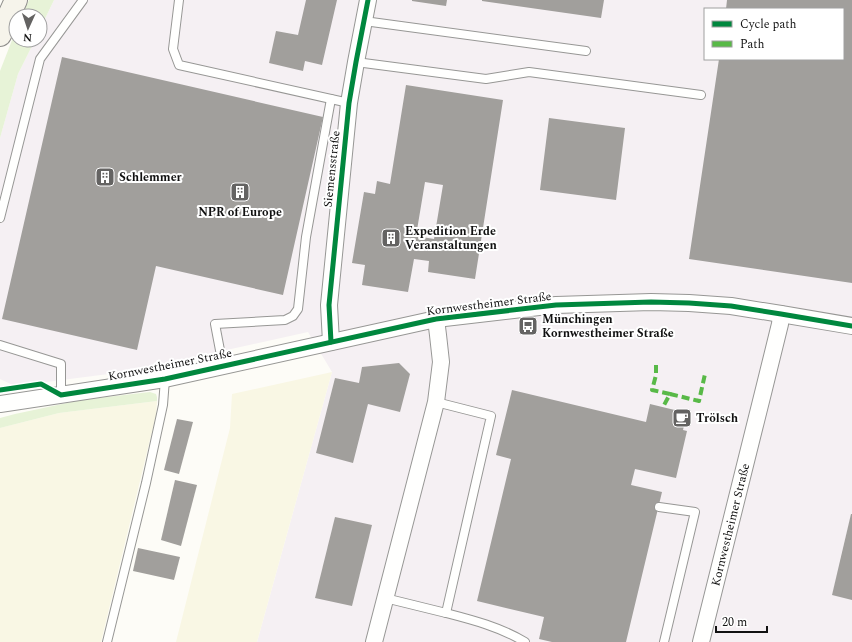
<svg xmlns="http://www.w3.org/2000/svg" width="852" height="642" font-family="Spectral,serif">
  <rect width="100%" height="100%" fill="#fdfcf7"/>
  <!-- industrial -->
  <path fill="#f5f0f3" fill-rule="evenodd" d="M54,0h798v642h-595l75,-270 -24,-40 -176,39 -117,15 -15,-7v-241l18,-64 17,-34h5v-11zM705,9h138v50h-138z"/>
  <!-- farmland -->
  <g fill="#f9f7e4">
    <path d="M332,372l-75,270h-81l54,-214 2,-34z"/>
    <path d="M157,401l-1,14 -55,227h-101v-214l59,-15z"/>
  </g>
  <!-- green -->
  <g fill="#e7f3d7">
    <path d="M29,0h25l-14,29v-13h-19z"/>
    <path d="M16,30v10h19l-17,34 -18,64v-67z"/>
    <path d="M150,392l6,2 1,3v4l-98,12 -59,15v-10l15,-4 66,-14z"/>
  </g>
  <!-- building -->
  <g fill="#a19f9c" fill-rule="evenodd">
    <path d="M306,0h31l-15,65 -17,-4 -2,10 -34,-8 7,-32 22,4z"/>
    <path d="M412,0h35l-1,6 -34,-5z"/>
    <path d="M482,0h122l-3,18 -119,-17z"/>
    <path d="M727,0h125v283l-163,-24 30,-200h124v-50h-117z"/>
    <path d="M62,57l261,60 -40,178 -127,-29 -19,84 -135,-31z"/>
    <path d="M406,85l97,15 -28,179 -47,-7 1,-11 -15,-2 -6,33 -46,-7 3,-20 -13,-2 12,-71 11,2 2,-13 13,3zM425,182l18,3 -9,54 -18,-3z"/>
    <path d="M549,118l76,10 -9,72 -76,-10z"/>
    <path d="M399,363l11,11 -10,38 -32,-8 -15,59 -37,-10 19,-75 24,5 3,-16z"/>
    <path d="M512,390l134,32 4,-18 37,9 -4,17 4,1 -11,47 -41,-9 -4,16 31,7 -36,150h-74l-13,-3 5,-22 -67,-16 34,-142 -15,-4z"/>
    <path d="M177,419l16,3 -14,52 -15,-4z"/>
    <path d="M175,480l22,5 -16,61 -20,-6z"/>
    <path d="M851,514h1v86l-20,-5z"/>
    <path d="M335,517l37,8 -20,81 -37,-8z"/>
    <path d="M138,548l42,9 -6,23 -41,-9z"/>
  </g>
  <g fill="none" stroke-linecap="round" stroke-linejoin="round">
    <defs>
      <g id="lane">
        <path d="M179,0l-6,49 6,16 170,38"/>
        <path d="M364,21l222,30"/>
        <path d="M356,62l130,17 43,-7 172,23"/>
        <path d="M0,218l40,-159 43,-59"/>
        <path d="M0,345l61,19v31"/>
        <path d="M223,366l-8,-42 70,-4 8,-4 5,-7 8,-72 25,-138"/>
        <path d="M436,402l55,14 -45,197c27,7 54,14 79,29"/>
        <path d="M659,507l36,5 -31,130"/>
        <path d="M385,598l61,15"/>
        <path d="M107,642l39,-159 17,-78 2,-26"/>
      </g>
      <g id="street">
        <path d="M331,342l-2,-37 20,-202 7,-41 12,-62"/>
        <path d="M0,404l165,-25 271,-60 120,-14 95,-3 38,1 42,3 50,8 71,12"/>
        <path d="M374,642l62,-240 5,-40 -3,-27 -2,-16"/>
        <path id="s1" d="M701,642l63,-253 16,-65 1,-10"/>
      </g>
      <path id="secondary" d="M0,35l16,-35"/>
    </defs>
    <!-- lane casing -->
    <use href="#lane" stroke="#979795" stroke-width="10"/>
    <!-- street casing -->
    <use href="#street" stroke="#979795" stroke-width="18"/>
    <!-- secondary casing -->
    <use href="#secondary" stroke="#8e8d8b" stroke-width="24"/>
    <!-- lane -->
    <use href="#lane" stroke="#fffffe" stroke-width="8"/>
    <!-- street -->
    <use href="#street" stroke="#fffffe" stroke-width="16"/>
    <!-- secondary -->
    <use href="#secondary" stroke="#f6f4eb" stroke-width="22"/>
    <!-- quiet -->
    <g stroke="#58b947" stroke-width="4" stroke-dasharray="8 4" stroke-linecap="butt">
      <path d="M656,365v10l-4,15 18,4 -7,13"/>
      <path d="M670,394l29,7 6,-27"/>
    </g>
    <defs>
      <g id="cycleway">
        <path d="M331,342l-2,-37 20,-202 7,-41 12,-62"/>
        <path d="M0,390l41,-6 20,11 104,-16 271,-60 120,-14 95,-3 38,1 42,3 50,8 71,12"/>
      </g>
    </defs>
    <!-- cycleway casing -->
    <use href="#cycleway" stroke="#fff" stroke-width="8"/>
    <!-- cycleway -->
    <use href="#cycleway" stroke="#00873e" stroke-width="5"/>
  </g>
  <!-- icons -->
  <defs>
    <symbol id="building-square" viewBox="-11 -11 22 22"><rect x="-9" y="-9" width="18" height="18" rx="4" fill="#646362" stroke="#fff"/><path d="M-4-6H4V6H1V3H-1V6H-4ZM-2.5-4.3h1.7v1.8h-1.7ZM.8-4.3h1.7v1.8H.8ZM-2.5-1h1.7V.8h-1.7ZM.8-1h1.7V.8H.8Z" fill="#fff"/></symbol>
    <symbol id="bus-square" viewBox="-11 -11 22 22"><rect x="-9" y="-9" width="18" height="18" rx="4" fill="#646362" stroke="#fff"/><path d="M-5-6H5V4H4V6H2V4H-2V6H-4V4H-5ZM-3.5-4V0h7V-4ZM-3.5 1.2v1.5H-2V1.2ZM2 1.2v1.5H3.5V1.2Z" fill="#fff"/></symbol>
    <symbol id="cafe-square" viewBox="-11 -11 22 22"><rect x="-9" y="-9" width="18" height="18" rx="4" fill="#646362" stroke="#fff"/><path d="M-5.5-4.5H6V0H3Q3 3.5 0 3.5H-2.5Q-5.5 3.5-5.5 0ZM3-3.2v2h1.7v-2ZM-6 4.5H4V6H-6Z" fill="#fff"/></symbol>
  </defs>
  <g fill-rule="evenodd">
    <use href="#building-square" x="94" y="166" width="22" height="22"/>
    <use href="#building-square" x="229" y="181" width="22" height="22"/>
    <use href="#building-square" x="380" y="227" width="22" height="22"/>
    <use href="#bus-square" x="517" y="315" width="22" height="22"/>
    <use href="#cafe-square" x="671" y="407" width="22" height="22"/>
  </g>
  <g text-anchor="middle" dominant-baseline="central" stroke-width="4" stroke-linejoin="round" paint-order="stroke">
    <!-- street labels -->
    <g font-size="12" fill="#111" stroke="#fff">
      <text transform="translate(332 169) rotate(-84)">Siemensstraße</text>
      <text transform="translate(489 304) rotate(-7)">Kornwestheimer Straße</text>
      <text transform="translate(170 365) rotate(-11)">Kornwestheimer Straße</text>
      <text stroke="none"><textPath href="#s1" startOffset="121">Kornwestheimer Straße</textPath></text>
    </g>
    <!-- poi labels -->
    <g font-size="12" font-weight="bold" fill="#111" stroke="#fff" text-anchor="start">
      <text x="119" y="177">Schlemmer</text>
      <text x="240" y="212" text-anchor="middle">NPR of Europe</text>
      <text x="405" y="231">Expedition Erde<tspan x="405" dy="14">Veranstaltungen</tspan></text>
      <text x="542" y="319">Münchingen<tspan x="542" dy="14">Kornwestheimer Straße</tspan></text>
      <text x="696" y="418">Trölsch</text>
    </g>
  </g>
  <!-- legend -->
  <rect x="704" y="8" width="140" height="52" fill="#ffffff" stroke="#a0a0a0"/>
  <rect x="712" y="21" width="20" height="6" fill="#00873e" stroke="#a0a0a0"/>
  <text x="740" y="28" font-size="12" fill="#111111">Cycle path</text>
  <rect x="712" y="41" width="20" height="6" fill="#58b947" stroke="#a0a0a0"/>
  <text x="740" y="48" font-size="12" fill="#111111">Path</text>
  <!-- north arrow -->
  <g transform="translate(28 28) rotate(183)"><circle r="19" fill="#ffffff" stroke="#a0a0a0"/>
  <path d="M0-3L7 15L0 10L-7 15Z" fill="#646362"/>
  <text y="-6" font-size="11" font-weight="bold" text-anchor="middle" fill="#111111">N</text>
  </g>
  <!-- scale -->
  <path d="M716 626v6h51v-6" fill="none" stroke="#111111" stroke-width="2"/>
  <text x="722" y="626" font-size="12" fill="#111111" stroke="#ffffff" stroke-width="3" paint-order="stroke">20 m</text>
</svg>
